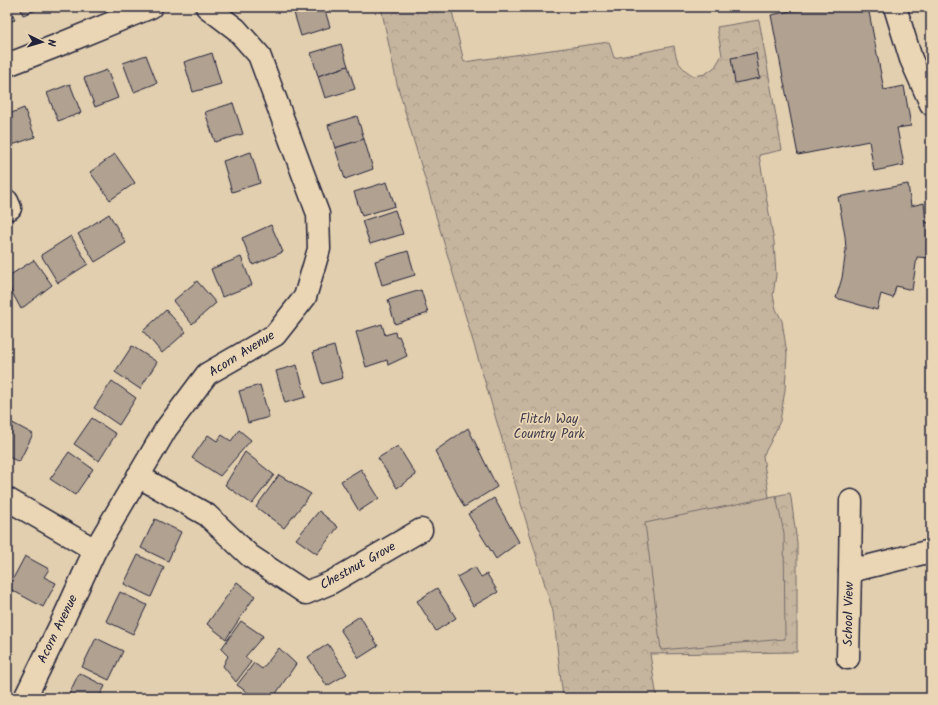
<svg xmlns="http://www.w3.org/2000/svg" width="938" height="705" font-family="Kalam,sans-serif">
  <defs>
    <pattern id="forest-crowns" width="20" height="18" patternUnits="userSpaceOnUse"><rect width="20" height="18" fill="#c6b59e"/><path d="M2 6a3 3 0 1 1 6 0M12 15a3 3 0 1 1 6 0" fill="none" stroke="#aa9b89"/></pattern>
  </defs>
  <rect width="100%" height="100%" fill="#e2cfaf"/>
  <filter id="ink" filterUnits="userSpaceOnUse"><feTurbulence type="fractalNoise" baseFrequency=".025" numOctaves="2"/><feDisplacementMap in="SourceGraphic" scale="8" xChannelSelector="R" yChannelSelector="G"/><feConvolveMatrix kernelMatrix="1 2 1 2 8 2 1 2 1" color-interpolation-filters="sRGB"/></filter>
  <g filter="url(#ink)">
    <!-- forest -->
    <path fill="url(#forest-crowns)" stroke="#746c6c" d="M381,7h70l13,55 145,-20 5,16 60,-12c2,15 6,22 20,30l11,-2 10,-7 7,-12 -5,-28 42,-7 23,130 -23,5 15,87 2,33 -3,20 3,14 6,12 5,33 -2,36 -5,31 -10,22 -7,13 6,41 21,-4 1,5 6,45v109l-147,2 7,44h-94l-10,-86 -156,-528z"/>
    <!-- pitch -->
    <path fill="#c6b59e" stroke="#746c6c" d="M776,496l8,37 1,106 -124,11 -16,-127z"/>
    <!-- building -->
    <g fill="#b0a191" stroke="#22223b">
      <path d="M7,7h3l5,13 -8,2z"/>
      <path d="M20,7h24l-21,8z"/>
      <path d="M292,7h22l-20,6z"/>
      <path d="M314,7h10l6,20 -29,9 -7,-23z"/>
      <path d="M810,7h58l16,83 20,-4 7,40 -14,2 7,37 -30,6 -5,-30 -71,14 -27,-140z"/>
      <path d="M341,44l7,22 -30,10 -7,-23z"/>
      <path d="M212,53l9,31 -28,8 -9,-30z"/>
      <path d="M756,53l4,25 -25,5 -4,-25z"/>
      <path d="M146,55l11,28 -23,9 -11,-29z"/>
      <path d="M348,66l7,23 -30,9 -7,-22z"/>
      <path d="M107,70l11,28 -23,9 -11,-29z"/>
      <path d="M70,84l11,29 -23,8 -11,-28z"/>
      <path d="M233,103l10,31 -28,8 -10,-30z"/>
      <path d="M24,108l11,29 -23,8 -5,-14v-16z"/>
      <path d="M357,116l7,23 -29,9 -7,-23z"/>
      <path d="M364,139l9,30 -28,10 -10,-31z"/>
      <path d="M251,152l9,31 -28,9 -9,-31z"/>
      <path d="M115,154l20,29 -25,17 -20,-28z"/>
      <path d="M387,182l8,24 -33,10 -8,-24z"/>
      <path d="M908,184l3,22 13,-3 2,20 5,-1v36l-14,-1 -5,33 -16,-4 -3,12 -12,-4 -4,16 -41,-12 6,-20 4,-28 -1,-14 -7,-39z"/>
      <path d="M395,210l8,24 -33,10 -8,-23z"/>
      <path d="M109,214l17,29 -31,19 -17,-28z"/>
      <path d="M271,225l12,27 -30,13 -11,-27z"/>
      <path d="M71,236l17,28 -30,19 -17,-28z"/>
      <path d="M408,251l7,24 -33,10 -7,-24z"/>
      <path d="M241,257l11,28 -30,12 -11,-28z"/>
      <path d="M34,260l18,25 -31,24 -14,-26v-6z"/>
      <path d="M197,281l19,22 -24,21 -19,-23z"/>
      <path d="M421,290l7,23 -33,11 -7,-24z"/>
      <path d="M166,310l20,22 -24,21 -19,-22z"/>
      <path d="M382,324l3,11 10,-3 1,5 3,-1 8,20 -19,9 -1,-5 -21,7 -10,-35z"/>
      <path d="M132,346l25,16 -17,27 -25,-17z"/>
      <path d="M334,346l9,32 -21,6 -9,-32z"/>
      <path d="M297,365l9,32 -21,6 -9,-32z"/>
      <path d="M112,381l24,17 -17,27 -25,-17z"/>
      <path d="M260,385l9,32 -21,6 -9,-32z"/>
      <path d="M92,418l24,16 -17,27 -25,-17z"/>
      <path d="M7,420l26,14 -14,28 -12,-6z"/>
      <path d="M468,428l29,59 -33,20 -29,-56z"/>
      <path d="M239,430l12,10 -31,36 -28,-18 16,-23 9,6 5,-6 9,6z"/>
      <path d="M398,446l18,29 -19,13 -19,-30z"/>
      <path d="M69,452l24,17 -18,26 -25,-16z"/>
      <path d="M245,452l29,23 -22,29 -27,-19z"/>
      <path d="M361,469l18,29 -20,13 -18,-30z"/>
      <path d="M279,475l32,19 -27,34 -28,-21z"/>
      <path d="M494,498l25,44 -23,17 -28,-45z"/>
      <path d="M319,511l19,16 -21,27 -21,-15z"/>
      <path d="M155,519l26,13 -13,29 -27,-13z"/>
      <path d="M138,555l26,13 -13,29 -27,-13z"/>
      <path d="M25,556l24,13 -5,8 12,6 -13,24 -35,-19z"/>
      <path d="M475,567l6,10 6,-3 11,18 -25,14 -16,-29z"/>
      <path d="M237,582l18,14 -29,43 -19,-15z"/>
      <path d="M437,588l19,30 -20,13 -19,-30z"/>
      <path d="M120,592l27,13 -14,29 -27,-13z"/>
      <path d="M360,616l18,30 -19,12 -19,-29z"/>
      <path d="M241,621l22,15 -18,21 6,5 -15,20 -13,-16 5,-10 -7,-7z"/>
      <path d="M96,638l27,13 -14,29 -27,-13z"/>
      <path d="M328,644l19,30 -20,12 -19,-29z"/>
      <path d="M279,648l17,16 -23,34h-18l-18,-13 17,-22 8,6z"/>
      <path d="M79,673l26,13 -6,12h-32z"/>
    </g>
    <g fill="none" stroke-linecap="round" stroke-linejoin="round">
      <defs>
        <g id="street">
          <path d="M895,7l16,52 20,45"/>
          <path d="M7,65l49,-19 95,-39"/>
          <path d="M7,201l3,7"/>
          <path d="M138,476l69,39 43,41 56,37 24,-10 91,-53"/>
          <path d="M7,499l88,51"/>
          <path d="M851,501l-1,70 81,-20"/>
          <path d="M848,658l2,-87"/>
          <path d="M25,698l38,-78 32,-70 71,-121 41,-55 68,-39 30,-38 14,-48 -1,-35 -59,-159 -23,-26 -29,-22"/>
        </g>
      </defs>
      <!-- street casing -->
      <use href="#street" stroke="#22223b" stroke-width="25"/>
      <!-- street -->
      <use href="#street" stroke="#ead6b4" stroke-width="22"/>
    </g>
  </g>
  <g text-anchor="middle" dominant-baseline="central" stroke-width="3.5" stroke-linejoin="round" paint-order="stroke">
    <!-- street labels -->
    <g font-size="13" fill="#22223b" stroke="#ead6b4">
      <text transform="translate(242 354) rotate(-32)">Acorn Avenue</text>
      <text transform="translate(358 566) rotate(-29)">Chestnut Grove</text>
      <text transform="translate(849 614) rotate(-89)">School View</text>
      <text transform="translate(58 629) rotate(-64)">Acorn Avenue</text>
    </g>
    <!-- park labels -->
    <g font-size="13" fill="#433f4f" stroke="#ead6b4">
      <text x="549" y="419">Flitch Way<tspan x="549" dy="15">Country Park</tspan></text>
    </g>
  </g>
  <!-- margin -->
  <rect width="938" height="705" fill="none" stroke="#ead6b4" stroke-width="24"/>
  <rect x="12" y="12" width="914" height="681" fill="none" stroke="#22223b" stroke-width="1.5" filter="url(#ink)"/>
  <!-- north arrow -->
  <g transform="translate(42 42) rotate(95)" stroke="#ead6b4" stroke-width="3" paint-order="stroke">
  <path d="M0-3L7 15L0 10L-7 15Z" fill="#22223b"/>
  <text y="-6" font-size="11" font-weight="bold" text-anchor="middle" fill="#22223b">N</text>
  </g>
</svg>
